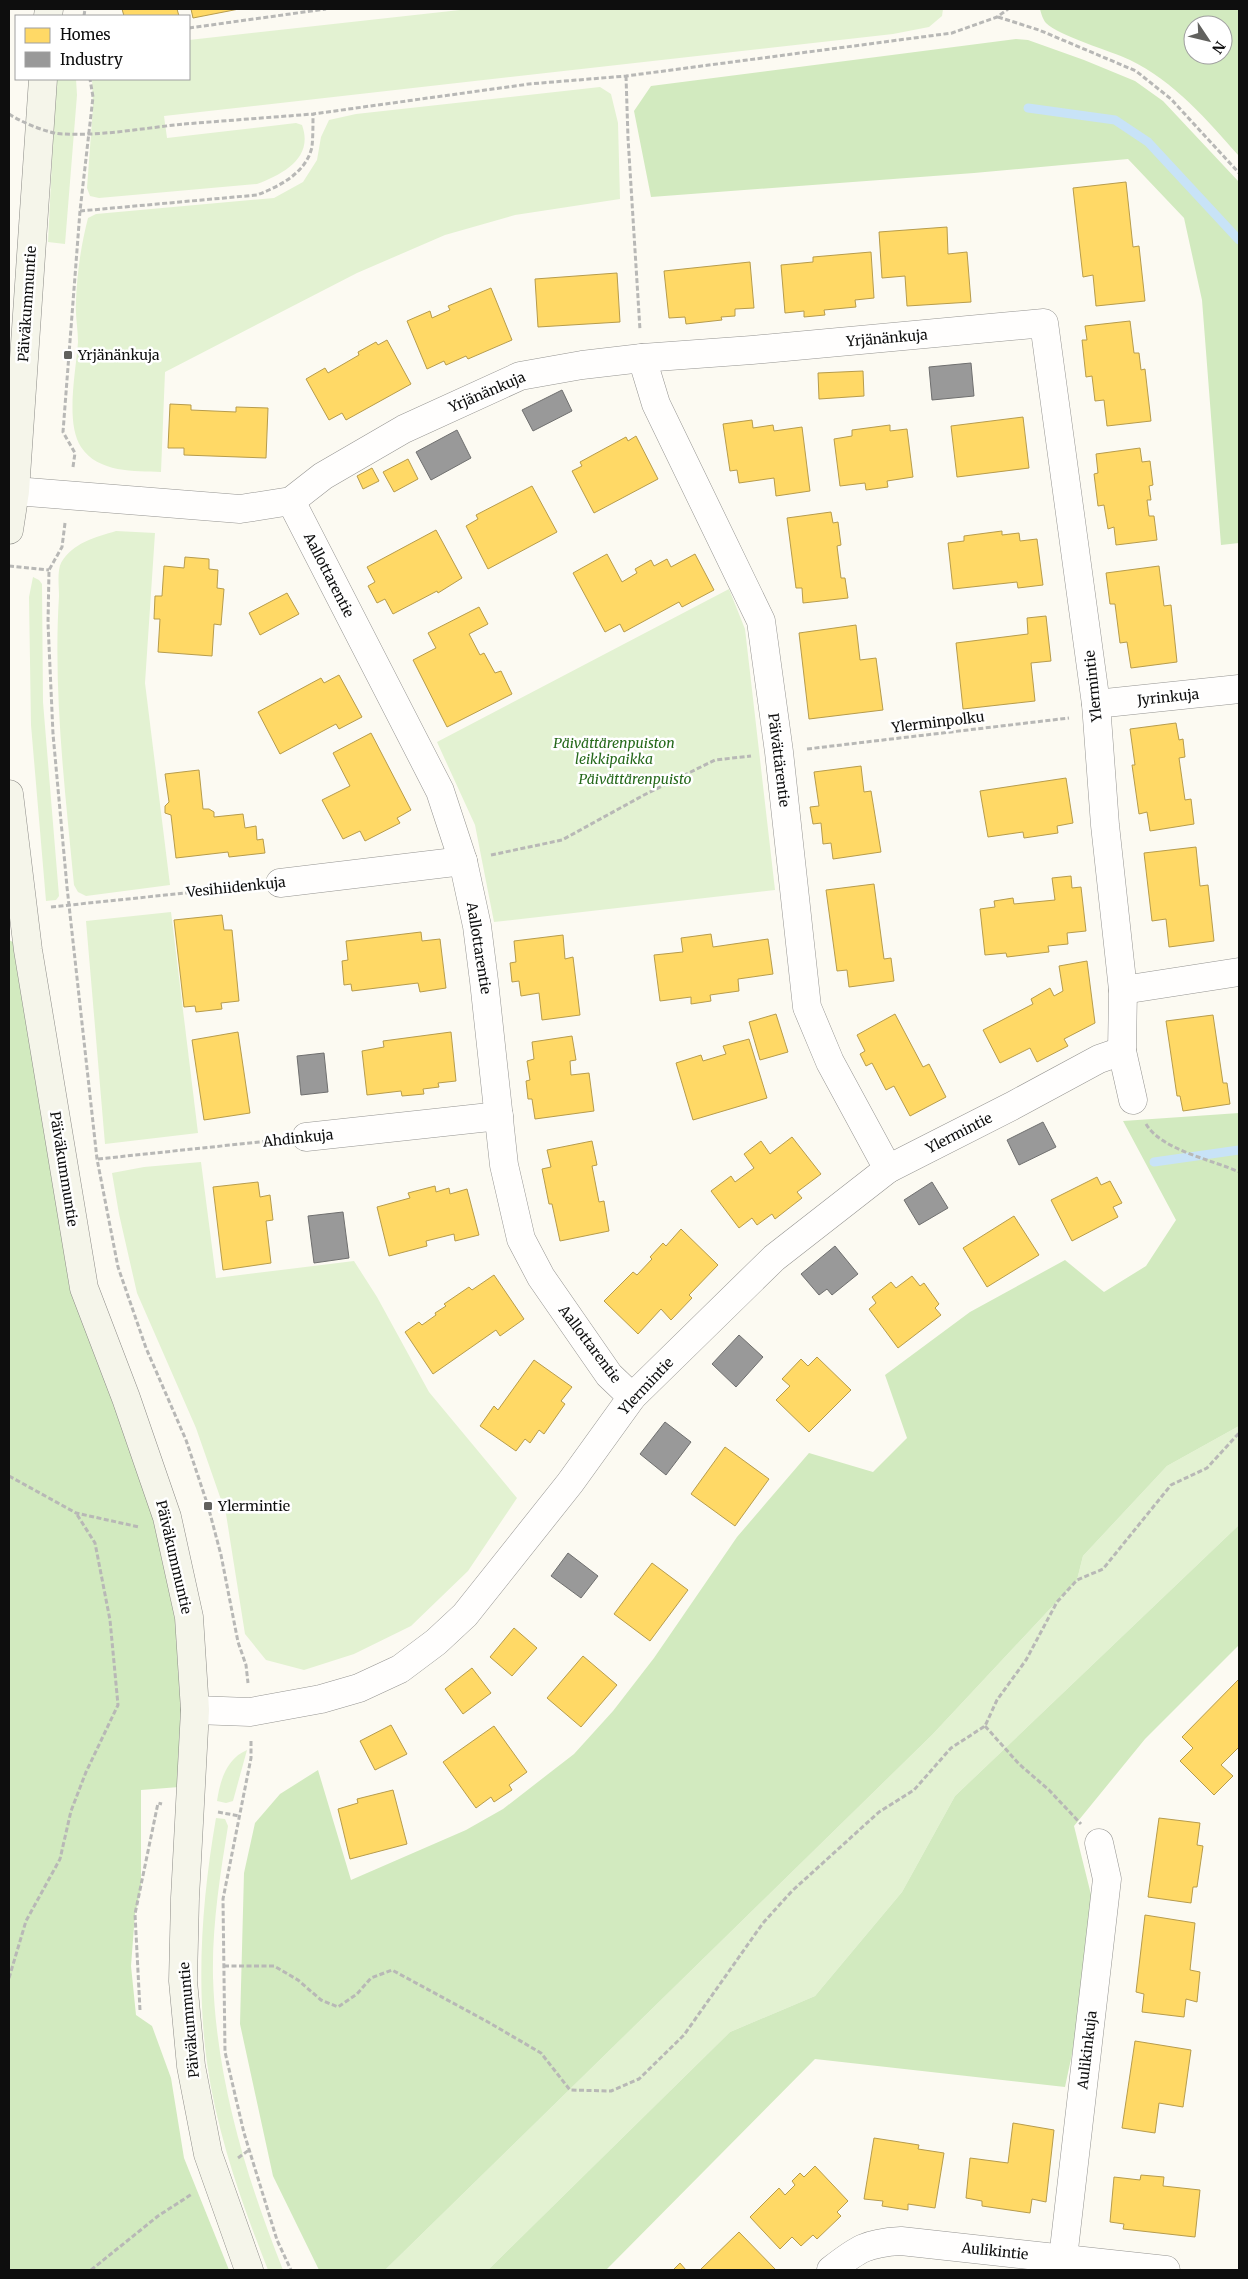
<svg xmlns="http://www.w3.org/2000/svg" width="1248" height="2279" font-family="Merriweather,serif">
  <rect width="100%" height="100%" fill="#fcfaf2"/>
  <!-- green -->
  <g fill="#e3f2d2">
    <path d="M469,9h474l-1,7 -13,11 -36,7 -729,82 3,22 129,-15 6,2c12,33 -19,49 -45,59l-158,14 -9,-2 -3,-8 6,-81 -1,-28h97v-39z"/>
    <path d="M56,79h20l1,16 -12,149 -17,-2z"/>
    <path d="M600,87l11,7 7,29 2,76 -105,16 -70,20 -88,38 -192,99 -4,100c-26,-1 -63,1 -80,-25 -16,-25 -5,-75 -3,-105 0,-13 -3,-27 -2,-41 1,-28 5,-56 12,-83l8,-4 178,-16 29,-16 14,-22 4,-23 8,-17 27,-6z"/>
    <path d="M116,531l39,2 -10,150 25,202 -84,11 -8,-4 -4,-7c-9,-95 -21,-193 -15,-289 0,-9 -2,-25 2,-33 11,-20 35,-26 55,-32z"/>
    <path d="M33,577l6,3 3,4 1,118 16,194 -3,4 -10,1 -15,-176 -2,-128z"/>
    <path d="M729,589l16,40 30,261 -281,32 -19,-97 -38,-83z"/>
    <path d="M171,912l27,221 -93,11 -19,-223z"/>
    <path d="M201,1162l15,116 138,-17 23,36 52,95 88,106 -49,73 -57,55 -57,28 -50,16 -38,-10 -21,-26 -19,-120 -30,-86 -59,-135 -18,-79 -7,-41 32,-6z"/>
    <path d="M1239,1426v99l-284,271 -53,96 -87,104 -85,36 -242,238h-103l547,-535 145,-155 6,-24 84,-90z"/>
    <path d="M247,1750l-14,51 -7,2 -9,-2c3,-20 9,-42 30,-51z"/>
    <path d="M216,1818l9,1 3,7c-8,50 -16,100 -15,151 3,101 33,200 70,293h-15c-26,-66 -51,-136 -61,-207 -11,-82 -5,-164 9,-245z"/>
  </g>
  <!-- forest -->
  <g fill="#d2eabf" fill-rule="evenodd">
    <path d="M1040,9h199v147c-31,-35 -65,-75 -109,-96 -19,-9 -71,-24 -84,-37 -3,-3 -5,-10 -6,-14zM1193,25h30v30h-30z"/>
    <path d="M1016,39l12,1 56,20 51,21 28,20 76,81v361l-18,2 -19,-245 -18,-82 -56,-59 -154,14 -323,24 -17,-86 17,-25z"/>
    <path d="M9,940l19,10 56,338 83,229 25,269 -51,4v98l-6,26 -4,52 5,49 16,11 19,52 13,80 45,112h-220z"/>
    <path d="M1239,1113v313l-72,40 -84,90 -6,24 -145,155 -547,535h-66l-46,-94 -33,-152 4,-151 11,-50 25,-29 38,-24 33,110 115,-50 37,-21 71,-55 39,-43 41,-53 83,-121 72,-84 64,19 34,-34 -22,-63 85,-63 95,-52 39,32 42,-26 30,-46 -53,-99z"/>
    <path d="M1239,1525v120l-94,94 -71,87 25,101 -34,160 -250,-28 -209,211h-118l242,-238 85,-36 87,-104 53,-96z"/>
  </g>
  <!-- homes -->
  <g fill="#ffd966" stroke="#b79c4c">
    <path d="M122,9h55l2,7h-55z"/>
    <path d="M191,9h48l-46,9z"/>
    <path d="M1126,182l7,65 6,-1 6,55 -49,5 -3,-31 -10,2 -10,-89z"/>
    <path d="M947,227l1,27 19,-2 4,50 -64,4 -2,-30 -23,2 -3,-46z"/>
    <path d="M871,252l3,46 -19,2 1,7 -32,3 1,5 -21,2v-6l-19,2 -4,-48 32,-3v-5z"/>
    <path d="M750,262l4,46 -19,1v7l-14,1 1,3 -36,4 -1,-7 -16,1 -5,-47z"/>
    <path d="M617,273l3,49 -82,5 -3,-48z"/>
    <path d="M491,288l21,52 -44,19 -2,-3 -20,9 -2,-4 -17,8 -20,-48 23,-10 2,7 18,-8 -2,-4z"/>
    <path d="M1130,321l4,32h5l2,17 4,-1 6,52 -44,5 -3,-26 -9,1 -3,-25 -6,1 -4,-37h5l-2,-14z"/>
    <path d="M387,340l24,44 -65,36 -4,-7 -13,7 -23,-41 19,-11 3,5 31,-18 -1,-3 18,-10 2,3z"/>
    <path d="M863,371l1,25 -45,3 -1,-26z"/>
    <path d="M170,404l21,1v5l45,2v-5l32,1 -2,50 -82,-3v-7h-16z"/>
    <path d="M1023,417l6,51 -72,9 -6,-51z"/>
    <path d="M752,420l1,8 20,-3 1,6 28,-4 8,64 -34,5 -2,-18 -35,5 -2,-13 -7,1 -7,-47z"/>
    <path d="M890,425v6l17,-2 6,48 -26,4 1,6 -22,3 -1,-7 -25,3 -6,-47 18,-3v-6z"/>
    <path d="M636,436l22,43 -64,34 -22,-42 10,-5 -2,-4 46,-25 2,4z"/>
    <path d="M1140,448l2,14 8,-1 3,24 -4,1 2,14h-4l2,16h5l3,24 -41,5 -2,-18 -6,2 -4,-24 -6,1 -4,-32 4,-1 -2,-19z"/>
    <path d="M408,459l10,20 -24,13 -11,-20z"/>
    <path d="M372,468l7,13 -16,8 -6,-13z"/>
    <path d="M532,486l25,46 -69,37 -22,-43 12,-7 -2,-4z"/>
    <path d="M831,512l2,11 5,-1 3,23 -4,1 4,32h4l3,20 -45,5 -1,-15h-6l-9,-70z"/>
    <path d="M436,530l26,48 -24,15 -1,-2 -44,23 -8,-15 -8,4 -9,-17 7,-4 -8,-15z"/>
    <path d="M1002,531v4l17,-2 1,8 17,-2 6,46 -25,3 -1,-6 -64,7 -5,-46 16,-2v-5z"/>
    <path d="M607,554l15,28 15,-9 -2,-4 16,-9 3,6 13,-7 4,8 24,-13 19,36 -32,17 -3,-5 -55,30 -4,-8 -15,8 -32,-59z"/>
    <path d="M185,557l24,2v10l9,1 -1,18 7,1 -3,36 -7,-1 -2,32 -54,-4 2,-33h-6l1,-23h7l2,-30 20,2z"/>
    <path d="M1159,566l5,40 7,-1 6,57 -46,6 -4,-26 -7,1 -5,-39h-5l-4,-31z"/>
    <path d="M287,593l12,21 -39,21 -11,-22z"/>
    <path d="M479,607l9,17 -19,10 11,21 4,-2 11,20 6,-2 11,23 -65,33 -34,-67 23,-12 -8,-15z"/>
    <path d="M1046,616l5,45 -20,2 4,38 -72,8 -7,-66 72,-9 -1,-16z"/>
    <path d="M856,625l4,35 16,-2 7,52 -74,9 -10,-86z"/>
    <path d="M339,675l23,42 -23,12 -3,-5 -56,30 -22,-42 63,-34 3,5z"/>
    <path d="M1176,723l3,17 4,-1 2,18 -6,1 6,42 6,-1 3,25 -44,7 -3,-19 -8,2 -7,-49h3l-5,-36z"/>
    <path d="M371,733l40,77 -14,8 3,5 -35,18 -5,-10 -17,8 -21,-39 28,-14 -17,-33z"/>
    <path d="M861,766l3,26 7,-1 10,61 -48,7 -2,-16 -8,1 -2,-21 -8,1 -3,-17 9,-1 -5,-34z"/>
    <path d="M199,770l4,39h6l5,3v5l29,-3 2,14 11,-2 1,14 6,-1 2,14 -36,4 -1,-5 -52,6 -5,-43 -6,-2v-7l4,-4 -4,-28z"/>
    <path d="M1066,778l7,45 -16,3 1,7 -34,5 -1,-6 -35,5 -8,-46z"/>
    <path d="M1196,847l4,39 8,-1 6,56 -45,6 -3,-28 -14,2 -8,-68z"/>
    <path d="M1071,876l1,12 9,-1 5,44 -19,2 1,11 -20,2 1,6 -42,5 -1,-4 -21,2 -5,-46 15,-2 -1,-6 19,-3 1,6 41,-4 -3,-22z"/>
    <path d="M874,884l10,75 7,-1 3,23 -45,6 -2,-17 -10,1 -11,-81z"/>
    <path d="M222,915l2,15h8l7,71 -18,2 1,6 -26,3 -1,-6 -11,1 -10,-87z"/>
    <path d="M421,932l1,9 18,-2 6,49 -26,4 -2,-9 -66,8 -1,-7 -7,1 -2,-24 6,-1 -2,-19z"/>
    <path d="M711,934l2,13 55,-8 5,35 -35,5 1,12 -29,4 1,6 -20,3v-7l-31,4 -6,-46 29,-3 -2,-14z"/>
    <path d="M563,935l2,24 8,-2 7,58 -38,5 -3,-27 -18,3 -2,-15 -7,1 -2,-19 6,-1 -2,-21z"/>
    <path d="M1087,961l8,62 -31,16 4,7 -31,16 -7,-14 -30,15 -17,-33 50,-26 -2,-5 19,-11 4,8 9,-5 -4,-25z"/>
    <path d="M776,1014l12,38 -28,8 -11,-38z"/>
    <path d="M895,1014l28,53 6,-3 17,33 -36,19 -16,-30 -8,4 -14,-27 -6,3 -6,-12 5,-3 -8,-16z"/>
    <path d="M1213,1015l10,68h4l3,21 -47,7 -3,-15h-3l-11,-75z"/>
    <path d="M238,1032l12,81 -46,7 -12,-80z"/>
    <path d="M451,1032l5,49 -18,2 1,4 -16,2 1,5 -22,2 -1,-5 -34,4 -5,-44 22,-4 -1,-6z"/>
    <path d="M572,1036l4,24 -6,1 1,14 18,-2 5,38 -59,8 -3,-20h-4l-2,-18 4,-1 -3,-19 7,-2 -2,-17z"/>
    <path d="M749,1039l18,59 -74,22 -17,-57 25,-8 2,6 23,-7 -3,-8z"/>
    <path d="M792,1137l29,37 -24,18 5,6 -27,21 -3,-5 -15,11 -5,-7 -13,10 -28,-37 20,-15 4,6 19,-14 -10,-14 17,-13 9,13z"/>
    <path d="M592,1141l5,24 -5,1 7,36 5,-1 5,30 -49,10 -8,-37h-3l-7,-35 9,-2 -4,-17z"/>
    <path d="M1097,1177l4,8 9,-4 12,22 -9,4 5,10 -46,24 -21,-41z"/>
    <path d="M258,1182l2,15 10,-2 3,25 -7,1 5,42 -48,7 -10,-83z"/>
    <path d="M435,1186l1,6 13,-4 1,6 17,-5 12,46 -24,6 -1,-7 -28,7 1,5 -38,10 -12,-49 33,-9 -2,-5z"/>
    <path d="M1014,1216l25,39 -52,32 -24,-39z"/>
    <path d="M681,1229l37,36 -29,30 3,3 -21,22 -10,-11 -23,25 -34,-33 29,-29 4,3 15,-16 -2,-2 13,-14 3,3z"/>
    <path d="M494,1275l30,44 -24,17 -4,-6 -63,44 -28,-42 14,-10 3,3 14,-10 -1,-2 11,-7 -2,-2 25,-17 3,3z"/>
    <path d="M912,1276l8,10 4,-3 15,21 -4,4 6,7 -43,33 -29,-39 7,-6 -4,-6 19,-15 5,6z"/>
    <path d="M817,1357l34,33 -42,42 -33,-32 14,-14 -8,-7 19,-20 7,7z"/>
    <path d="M534,1360l38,27 -11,14 4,3 -21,30 -5,-4 -9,13 -5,-4 -9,12 -36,-25 14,-20 4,4z"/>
    <path d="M725,1447l44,32 -34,47 -44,-32z"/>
    <path d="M652,1563l36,27 -38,51 -36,-27z"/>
    <path d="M514,1628l23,20 -25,28 -22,-19z"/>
    <path d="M583,1656l34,29 -36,42 -34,-29z"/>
    <path d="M472,1668l19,25 -28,21 -18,-25z"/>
    <path d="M1239,1679v68l-18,18 12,11 -19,19 -34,-34 13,-13 -11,-11z"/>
    <path d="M391,1725l16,29 -32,16 -15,-29z"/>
    <path d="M494,1726l33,46 -18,13 3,5 -18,12 -3,-5 -15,11 -33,-46z"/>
    <path d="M393,1790l14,54 -57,15 -12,-50 20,-6 -1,-4z"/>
    <path d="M1159,1818l41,5 -3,22 6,1 -6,41h-4l-2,16 -43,-6z"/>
    <path d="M1145,1915l50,8 -5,47 10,2 -3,30 -11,-3 -2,18 -42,-5 2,-18 -8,-2z"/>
    <path d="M1135,2041l56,9 -8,57 -24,-4 -4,30 -33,-5z"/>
    <path d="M1013,2123l41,7 -8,72 -14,-3 -2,14 -48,-7v-5l-16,-3 4,-40 38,5z"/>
    <path d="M874,2138l45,7 -1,4 26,4 -9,55 -27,-4v6l-26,-4 1,-5 -19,-2z"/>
    <path d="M815,2166l33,35 -11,11 4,4 -24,23 -4,-4 -12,11 -9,-9 -12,12 -30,-32 29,-29 6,7 10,-10 -3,-4 8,-8 4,4z"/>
    <path d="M1141,2175l23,2 -1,9 37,4 -5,47 -72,-8 1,-5 -14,-2 4,-45 26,3z"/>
    <path d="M739,2232l37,38h-76z"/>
    <path d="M680,2263l6,7h-13z"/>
  </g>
  <!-- industry -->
  <g fill="#999" stroke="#6f6f6f">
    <path d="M971,363l3,33 -42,4 -3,-33z"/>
    <path d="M562,390l10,21 -39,20 -11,-21z"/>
    <path d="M457,430l14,28 -40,22 -15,-28z"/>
    <path d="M324,1053l4,39 -27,3 -4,-39z"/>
    <path d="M1043,1122l13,25 -37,18 -12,-25z"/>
    <path d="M932,1182l16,26 -29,17 -15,-25z"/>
    <path d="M343,1212l6,46 -35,5 -6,-47z"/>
    <path d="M835,1246l23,28 -26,21 -5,-6 -8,6 -18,-21z"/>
    <path d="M739,1335l24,22 -27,30 -24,-23z"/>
    <path d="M665,1422l26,20 -25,33 -26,-21z"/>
    <path d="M568,1553l30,23 -17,22 -30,-22z"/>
  </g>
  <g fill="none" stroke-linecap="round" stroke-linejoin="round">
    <!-- stream -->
    <g stroke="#c8e3f7" stroke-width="9">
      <path d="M1028,108l87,12 33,22 91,98"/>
      <path d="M1154,1162l85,-12"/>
    </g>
    <defs>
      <g id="street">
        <path d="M642,358l14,46 105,217 18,131 28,255 23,55 58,107"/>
        <path d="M15,491l225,18 51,-8 32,-25 81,-47 116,-53 62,-11 60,-7 110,-8 292,-27 52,381 9,121 18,165 -1,61 11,49"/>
        <path d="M291,501l149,290 23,70 14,65 7,55 20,184 17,74 20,38 68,98 23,22"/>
        <path d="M1096,704l143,-15"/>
        <path d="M280,883l183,-22"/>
        <path d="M1123,990l116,-18"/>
        <path d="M306,1137l193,-21"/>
        <path d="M195,1710l55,2 71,-13 38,-11 41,-19 36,-27 29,-27 105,-132 62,-86 142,-139 114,-89 124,-63 87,-47 23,-8"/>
        <path d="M1063,2258l44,-379 -8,-36"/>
        <path d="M831,2270c27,-21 35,-27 70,-29l265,29"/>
      </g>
      <g id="secondary">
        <path d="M48,16l1,-7"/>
        <path d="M9,530l6,-39 28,-412"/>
        <path d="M9,794l19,156 56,338 42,110 41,119 22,100 6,93 -10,188 -2,83 8,85 17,88 41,116"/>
      </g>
    </defs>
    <!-- street casing -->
    <use href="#street" stroke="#959491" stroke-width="29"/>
    <!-- secondary casing -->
    <use href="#secondary" stroke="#8c8b87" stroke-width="29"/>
    <!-- path -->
    <g stroke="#b8b8b6" stroke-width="3" stroke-dasharray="5 2.5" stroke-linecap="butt">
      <path d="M84,16l1,-7"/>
      <path d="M998,17l41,13 97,41 35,28 68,74"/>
      <path d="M189,28l137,-19"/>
      <path d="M626,76l2,62 12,192"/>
      <path d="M184,124l129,-10 216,-30 97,-8 326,-43 45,-16 11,-8"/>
      <path d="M80,211l177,-16c23,-9 49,-22 55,-48 1,-11 1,-22 1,-33"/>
      <path d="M73,467l2,-14 -12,-21 17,-221 13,-114 -3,-18"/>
      <path d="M65,523l-3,24 -13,23 -1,53 5,111 14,153 30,272 21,108 28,81 40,92 22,66 13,49 17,87 8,23 2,18"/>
      <path d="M9,566l40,4"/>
      <path d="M807,749l262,-31"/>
      <path d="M491,855l71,-15 82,-45 71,-35 36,-4"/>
      <path d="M51,907l201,-21"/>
      <path d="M1146,1124c15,26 67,36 93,48"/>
      <path d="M98,1159l180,-19"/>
      <path d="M9,1476l67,37 63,14"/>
      <path d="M985,1726l34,38 30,26 32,34"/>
      <path d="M251,1741v17l-28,141 2,153 19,81 33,107 14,30"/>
      <path d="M218,1812l21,4"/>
      <path d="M224,1966h50l24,14 23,20 17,7 19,-13 14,-16 21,-8 96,52 53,31 29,37 41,1 28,-12 45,-44 79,-112 29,-32 87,-79 35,-22 37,-42 34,-22 12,-26 29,-40 31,-58 20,-22 26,-11 68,-84 36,-17 32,-35"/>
      <path d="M9,1978l17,-57 34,-62 11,-48 15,-39 32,-67 -8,-85 -15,-77 -19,-30"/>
      <path d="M140,2010l-5,-96 23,-111 4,1"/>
      <path d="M238,2158l11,-8"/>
      <path d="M91,2270l67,-54 34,-22"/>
    </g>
    <!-- street -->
    <use href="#street" stroke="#fffefd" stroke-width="28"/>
    <!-- secondary -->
    <use href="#secondary" stroke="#f5f5ea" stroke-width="28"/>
    <!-- path-bridge -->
    <path stroke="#b8b8b6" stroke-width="3" stroke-dasharray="5 2.5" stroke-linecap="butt" d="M9,114c12,8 40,20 54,20 40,2 81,-6 121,-10"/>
  </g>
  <!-- markers -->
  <g fill="#61615e" stroke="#fff" stroke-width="2">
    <rect x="63" y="350" width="10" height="10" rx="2.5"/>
    <rect x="203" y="1501" width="10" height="10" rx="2.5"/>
  </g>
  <g text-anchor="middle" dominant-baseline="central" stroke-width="5" stroke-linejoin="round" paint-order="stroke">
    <!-- street labels -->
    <g font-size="14" fill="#0e0e0e" stroke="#fff">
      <text transform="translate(27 304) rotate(-86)">Päiväkummuntie</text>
      <text transform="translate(887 338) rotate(-5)">Yrjänänkuja</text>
      <text transform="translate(487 392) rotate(-23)">Yrjänänkuja</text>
      <text transform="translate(329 575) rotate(63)">Aallottarentie</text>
      <text transform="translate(1093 686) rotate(-96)">Ylermintie</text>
      <text transform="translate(1168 697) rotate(-6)">Jyrinkuja</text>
      <text transform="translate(938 722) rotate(-7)">Ylerminpolku</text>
      <text transform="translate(779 760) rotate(83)">Päivättärentie</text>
      <text transform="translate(236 887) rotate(-6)">Vesihiidenkuja</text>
      <text transform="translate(479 948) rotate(81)">Aallottarentie</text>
      <text transform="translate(959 1133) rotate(-27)">Ylermintie</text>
      <text transform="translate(298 1138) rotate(-6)">Ahdinkuja</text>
      <text transform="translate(64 1169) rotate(81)">Päiväkummuntie</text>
      <text transform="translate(590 1344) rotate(53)">Aallottarentie</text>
      <text transform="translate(646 1386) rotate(-47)">Ylermintie</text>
      <text transform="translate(174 1557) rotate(77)">Päiväkummuntie</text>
      <text transform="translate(189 2020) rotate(-95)">Päiväkummuntie</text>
      <text transform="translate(1087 2050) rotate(-83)">Aulikinkuja</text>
      <text transform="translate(995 2251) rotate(6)">Aulikintie</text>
    </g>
    <!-- poi labels -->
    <g font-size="14" fill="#0e0e0e" stroke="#fff" text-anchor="start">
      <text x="78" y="355">Yrjänänkuja</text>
      <text x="218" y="1506">Ylermintie</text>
    </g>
    <!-- park labels -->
    <g font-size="14" font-style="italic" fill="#26691b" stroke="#fff">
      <text x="614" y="743">Päivättärenpuiston<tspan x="614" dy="16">leikkipaikka</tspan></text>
      <text x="635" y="779">Päivättärenpuisto</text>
    </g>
  </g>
  <!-- border -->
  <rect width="1248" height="2279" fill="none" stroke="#0e0e0e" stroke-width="20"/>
  <!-- legend -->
  <rect x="15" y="15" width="175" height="65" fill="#ffffff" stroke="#9f9f9f"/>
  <rect x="25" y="28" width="25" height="15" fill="#ffd966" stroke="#9f9f9f"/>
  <text x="60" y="40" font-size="15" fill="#0e0e0e">Homes</text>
  <rect x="25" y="52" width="25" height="15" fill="#999999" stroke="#9f9f9f"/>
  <text x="60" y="65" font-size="15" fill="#0e0e0e">Industry</text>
  <!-- north arrow -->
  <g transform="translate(1208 40) rotate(125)"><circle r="24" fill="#ffffff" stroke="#9f9f9f"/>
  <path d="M0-4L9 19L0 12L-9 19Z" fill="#61615e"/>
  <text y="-8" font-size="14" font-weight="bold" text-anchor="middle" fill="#0e0e0e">N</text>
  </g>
</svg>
